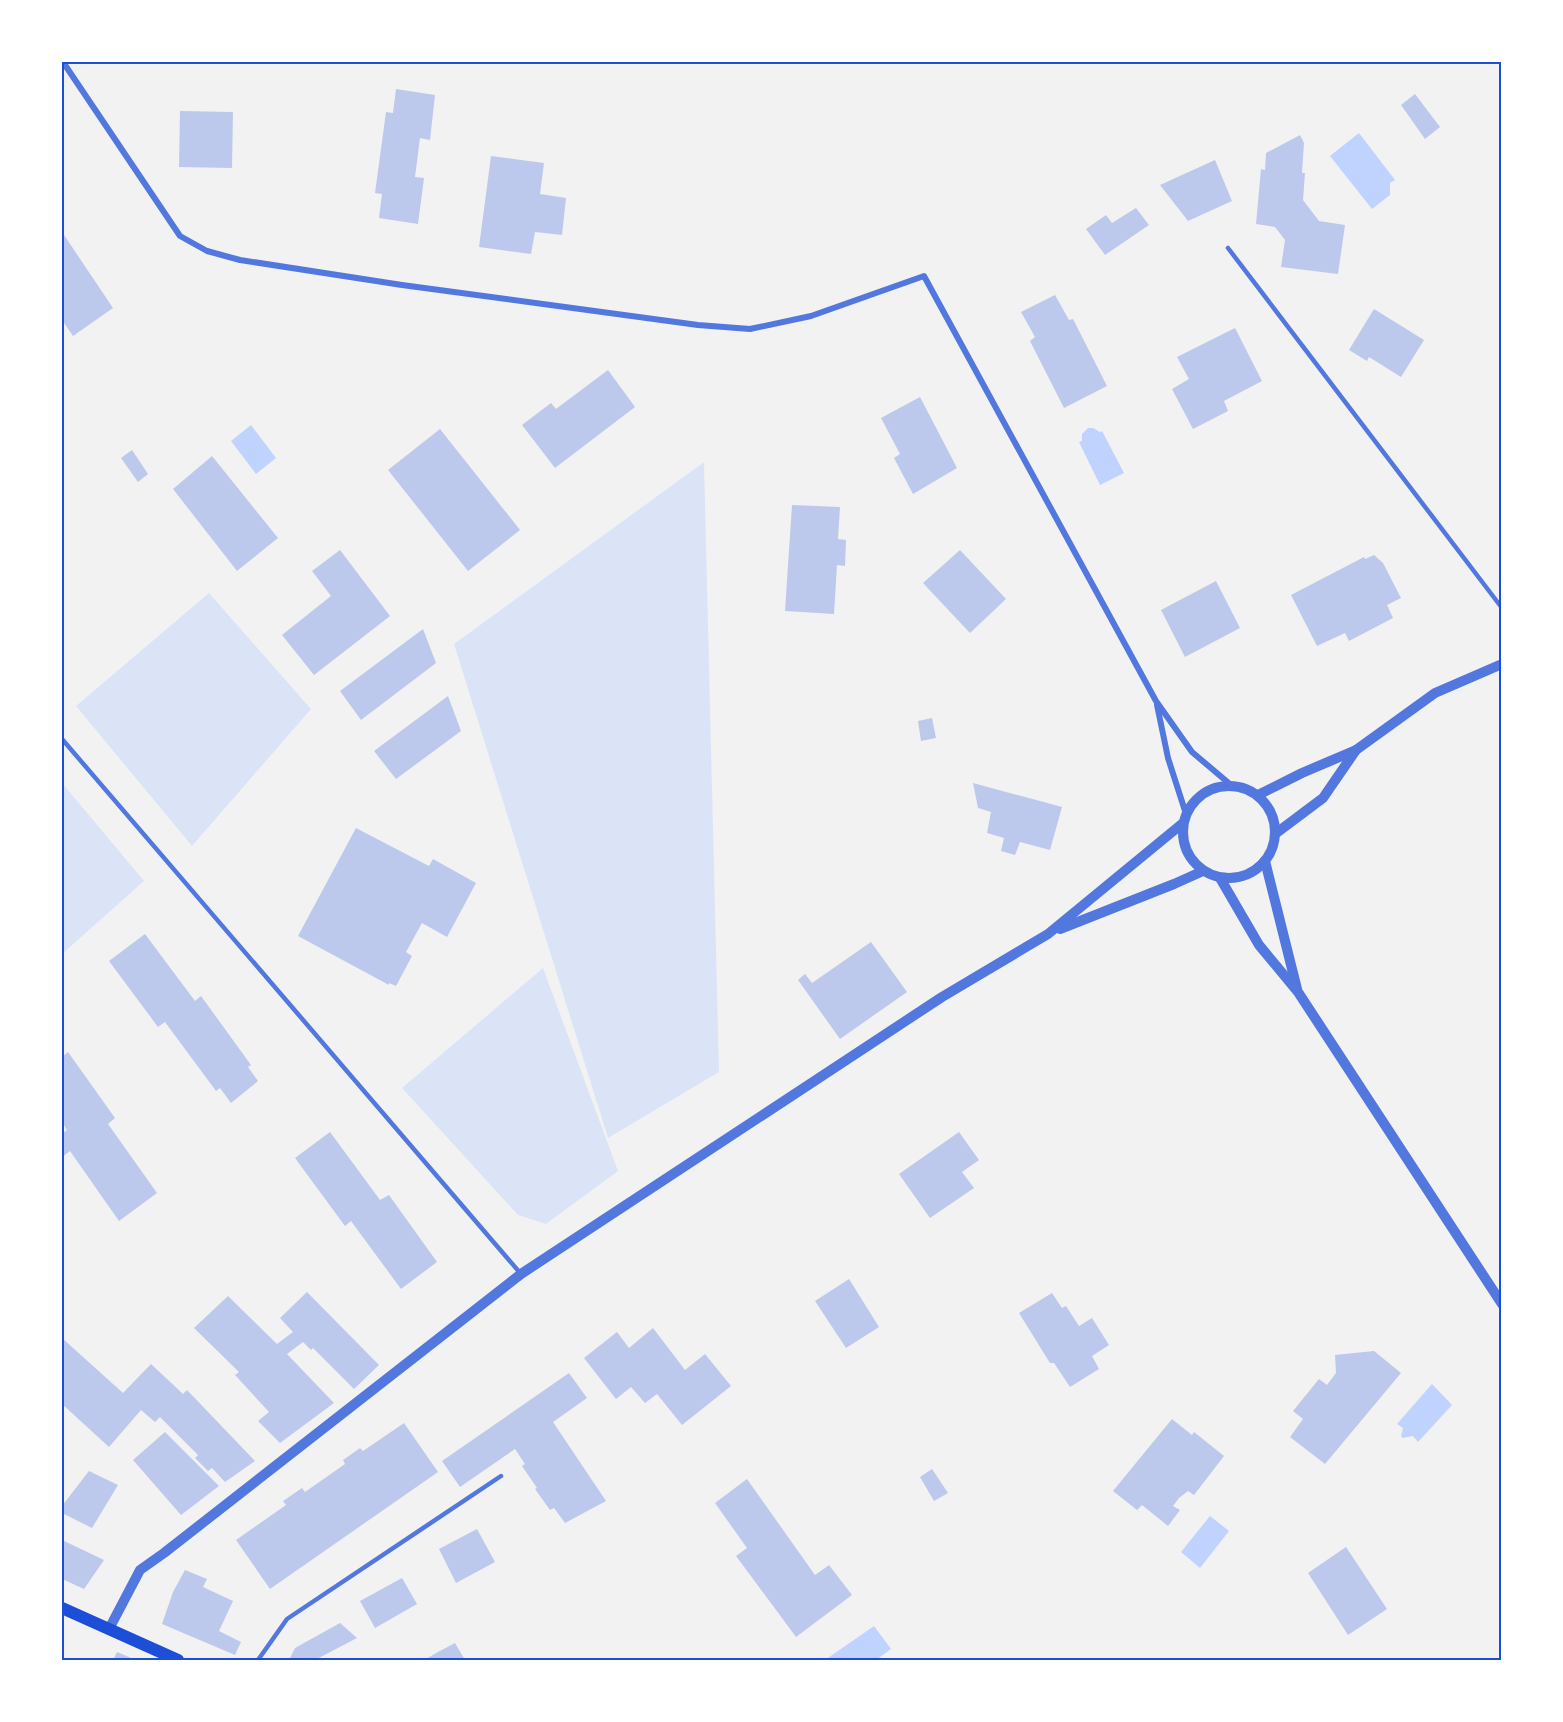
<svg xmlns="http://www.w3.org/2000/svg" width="1563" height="1722" font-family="Lato,sans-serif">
  <rect width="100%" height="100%" fill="#f2f2f2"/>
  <!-- green -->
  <g fill="#dbe4f7">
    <path d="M704,462l15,610 -111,66 -154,-494z"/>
    <path d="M209,593l102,116 -119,137 -116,-140z"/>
    <path d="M62,783l82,98 -82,73z"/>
    <path d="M543,968l75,203 -72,53 -28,-9 -116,-127z"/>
  </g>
  <!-- water -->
  <g fill="#bfd3fe">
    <path d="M1359,133l36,47 -5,3v12l-18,14 -42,-53z"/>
    <path d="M251,425l25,33 -20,16 -25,-33z"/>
    <path d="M1088,428h5l7,4 2,-1 22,42 -24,12 -21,-43 3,-1v-7z"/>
    <path d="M1432,1384l20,21 -34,37 -5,-6 -10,2 -2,-2 2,-8 -6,-4z"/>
    <path d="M1210,1516l19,15 -29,37 -19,-16z"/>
    <path d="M874,1626l17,23 -15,11h-51z"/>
  </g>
  <!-- building -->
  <g fill="#bdc9ec">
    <path d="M396,89l39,6 -5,45 -10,-2 -5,39 9,1 -6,46 -39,-6 3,-24 -7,-1 11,-81 7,1z"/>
    <path d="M1415,94l25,33 -15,12 -24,-34z"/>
    <path d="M180,111l53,1 -1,56 -53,-1z"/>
    <path d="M1300,135l4,8 -2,30h3l-2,27 16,21 26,4 -7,49 -57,-7 4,-27 -10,-13 -19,-3 5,-55 4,1 1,-17z"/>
    <path d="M491,156l53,7 -4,31 26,4 -4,37 -27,-3 -4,22 -52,-7z"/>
    <path d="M1215,160l17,41 -44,20 -28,-36z"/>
    <path d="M1136,208l13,17 -44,30 -19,-26 20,-14 6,8z"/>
    <path d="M62,232l51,76 -40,28 -11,-16z"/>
    <path d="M1055,295l14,25 4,-1 34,67 -43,22 -34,-67 5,-4 -14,-25z"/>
    <path d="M1374,309l50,31 -23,37 -32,-20 -2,4 -18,-11z"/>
    <path d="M1235,328l27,53 -38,20 4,10 -35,18 -21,-40 17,-10 -12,-22z"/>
    <path d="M608,370l27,37 -80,61 -33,-43 29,-22 5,6z"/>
    <path d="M920,397l37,71 -44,26 -19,-36 6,-4 -19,-36z"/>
    <path d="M440,429l80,101 -52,41 -80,-101z"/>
    <path d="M132,450l16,24 -10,8 -17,-24z"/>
    <path d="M212,456l66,82 -41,33 -64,-82z"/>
    <path d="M792,505l48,2 -2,32 8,1 -1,26 -8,-1 -3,49 -49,-3z"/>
    <path d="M340,550l50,66 -76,59 -32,-40 49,-39 -19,-25z"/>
    <path d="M960,550l46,49 -36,34 -47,-50z"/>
    <path d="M1374,555l9,8 18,35 -14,7 6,13 -44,23 -4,-8 -28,13 -26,-51 73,-38 1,2z"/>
    <path d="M1216,581l24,47 -55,29 -24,-47z"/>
    <path d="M423,629l13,34 -75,57 -21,-29z"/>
    <path d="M448,696l13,35 -65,48 -22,-28z"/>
    <path d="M932,718l4,20 -15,3 -3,-20z"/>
    <path d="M973,783l89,24 -12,43 -30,-8 -5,13 -14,-4 3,-13 -17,-5 4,-21 -13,-4z"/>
    <path d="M356,828l73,38 4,-7 43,24 -29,54 -25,-14 -16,29 6,4 -16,30 -7,-3v2l-91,-49z"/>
    <path d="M145,934l50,67 6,-5 50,69 -3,2 10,14 -27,22 -11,-15 -4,3 -51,-69 -7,5 -49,-66z"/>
    <path d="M871,942l36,50 -67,47 -42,-59 7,-6 7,9z"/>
    <path d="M68,1052l47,66 -7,6 49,69 -38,28 -49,-70 -8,6v-23l5,-4 -5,-8v-65z"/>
    <path d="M330,1132l50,68 9,-5 48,67 -36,27 -50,-68 -6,5 -50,-68z"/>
    <path d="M959,1132l20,28 -17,12 12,16 -44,30 -31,-44z"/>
    <path d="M849,1279l30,48 -33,21 -31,-47z"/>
    <path d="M307,1292l72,73 -25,24 -41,-41 -2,2 -8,-8 -16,12 47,49 -54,40 -22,-22 11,-9 -34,-37 4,-3 -45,-44 34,-32 49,48 16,-12 -13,-14z"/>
    <path d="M1052,1293l10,15 4,-2 13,20 13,-8 17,27 -17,11 7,13 -29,18 -16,-24h-4l-31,-50z"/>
    <path d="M653,1328l32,42 20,-16 26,32 -49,39 -25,-31 -12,9 -14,-16 -15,12 -32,-41 33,-26 12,16z"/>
    <path d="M62,1338l61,55 28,-29 32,30 4,-4 68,71 -30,21 -13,-14 -4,3 -13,-13 3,-3 -38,-38 -5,5 -14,-12 -32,37 -47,-43z"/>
    <path d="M1374,1351l27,22 -76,91 -35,-27 13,-18 -10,-8 26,-32 8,6 9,-12 -1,-18z"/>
    <path d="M569,1373l18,25 -34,24 53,79 -41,22 -11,-15 -4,2 -15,-21 2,-1 -15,-22 3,-2 -10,-15 -55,38 -18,-26z"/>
    <path d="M1172,1419l20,16 2,-3 30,24 -30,39 -6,-4 -9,7 -6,8 7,4 -12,16 -26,-21 -5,5 -24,-19z"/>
    <path d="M404,1423l34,49 -168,117 -34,-49 50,-35 -3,-4 19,-13 3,4 40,-28 -2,-4 17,-12 3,3z"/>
    <path d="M165,1432l54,54 -38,29 -48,-55z"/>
    <path d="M932,1469l16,24 -14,8 -14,-24z"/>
    <path d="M89,1471l29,14 -26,43 -30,-15v-7z"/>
    <path d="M747,1479l68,96 14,-10 23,30 -56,42 -60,-81 11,-8 -32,-45z"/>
    <path d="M477,1529l18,33 -39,21 -17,-34z"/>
    <path d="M62,1540l42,20 -20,29 -22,-10z"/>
    <path d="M1346,1547l41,62 -39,26 -40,-62z"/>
    <path d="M185,1570l22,9 -4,8 30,14 -14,30 22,11 -6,13 -73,-31 11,-32z"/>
    <path d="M402,1578l15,26 -42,24 -15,-27z"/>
    <path d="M340,1623l17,15 -42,22h-26l6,-12z"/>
    <path d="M455,1643l10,17h-41l14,-8z"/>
    <path d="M117,1652l19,8h-23z"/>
  </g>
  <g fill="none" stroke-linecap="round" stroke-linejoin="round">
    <!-- service -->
    <g stroke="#5277de" stroke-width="4.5">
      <path d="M1228,248l274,360"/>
      <path d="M62,739l459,535"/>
      <path d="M258,1660l29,-41 214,-143"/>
    </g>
    <!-- minor -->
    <g stroke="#5277de" stroke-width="6">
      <path d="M63,62l117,174 27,15 33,9 162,25 296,40 52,4 61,-13 113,-40 232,425 36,51 39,33"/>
      <path d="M1157,705l11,53 18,56"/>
    </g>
    <!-- tertiary -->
    <g stroke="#5277de" stroke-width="10">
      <circle cx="1229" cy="832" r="46"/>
      <path d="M1258,795l44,-22 54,-23 79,-57 67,-29"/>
      <path d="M1275,834l48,-36 33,-48"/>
      <path d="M1265,861l32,128"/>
      <path d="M1220,878l39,67 39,47 204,312"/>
      <path d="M1060,929l114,-45 29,-13"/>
      <path d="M109,1629l31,-59 24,-17 357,-279 421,-277 106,-63 135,-111"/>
    </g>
    <!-- secondary -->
    <path stroke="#1d4ed8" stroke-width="12" d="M62,1608l116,52"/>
  </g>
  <!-- border -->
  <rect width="1563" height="1722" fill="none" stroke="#ffffff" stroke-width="126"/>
  <rect x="63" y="63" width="1437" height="1596" fill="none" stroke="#1d4ed8" stroke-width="2"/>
</svg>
